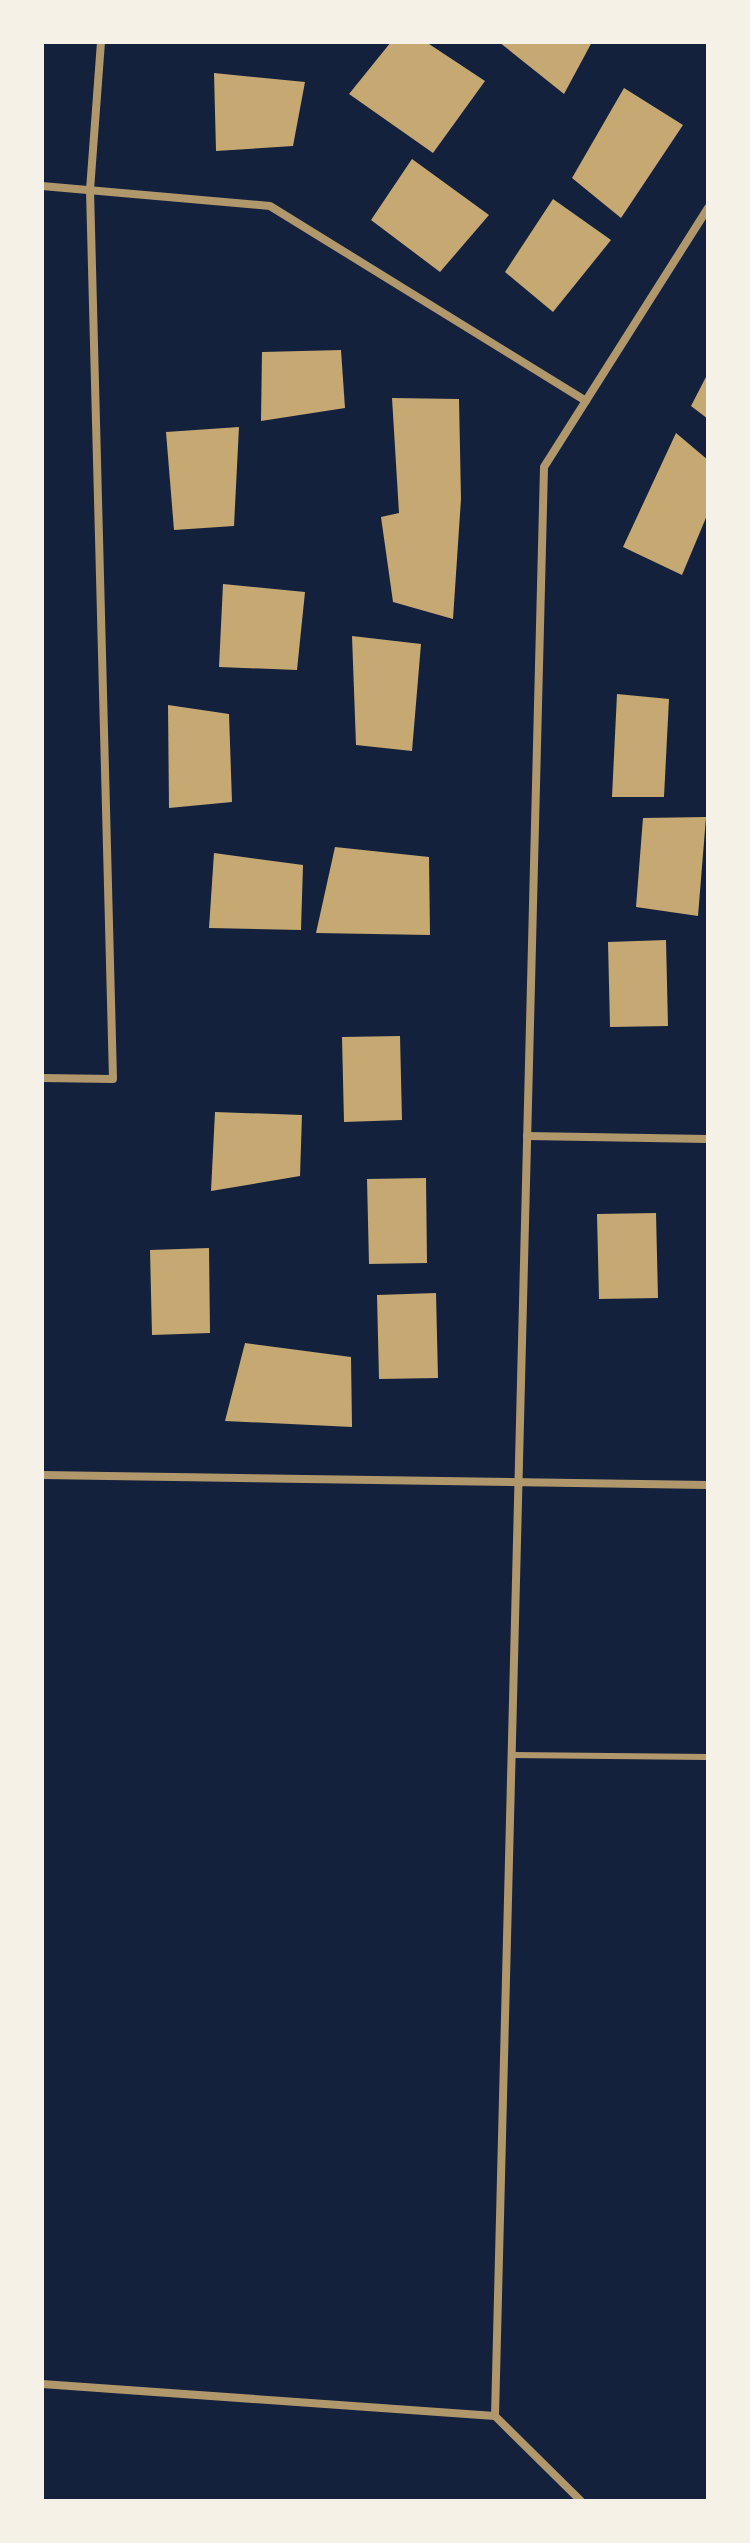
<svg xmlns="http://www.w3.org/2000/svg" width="750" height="2543" font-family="'Varela Round',sans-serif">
  <rect width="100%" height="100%" fill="#14213d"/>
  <!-- building -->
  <g fill="#c6a872">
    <path d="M391,42h35l59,39 -52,72 -84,-59z"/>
    <path d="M499,42h93l-28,52z"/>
    <path d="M214,73l91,9 -12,64 -77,5z"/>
    <path d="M624,88l59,37 -62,93 -49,-40z"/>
    <path d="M412,159l77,56 -49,57 -69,-52z"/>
    <path d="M553,199l58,41 -58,72 -48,-40z"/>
    <path d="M341,350l4,58 -84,13 1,-69z"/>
    <path d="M708,373v46l-17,-13z"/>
    <path d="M392,398l67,1 2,100 -8,120 -60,-17 -12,-85 18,-4z"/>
    <path d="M239,427l-5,99 -60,4 -8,-98z"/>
    <path d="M676,433l32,27v53l-26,62 -59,-28z"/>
    <path d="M223,584l82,8 -8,78 -78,-3z"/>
    <path d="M352,636l69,8 -9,107 -56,-6z"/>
    <path d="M617,694l52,5 -5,98h-52z"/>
    <path d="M168,705l61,9 3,88 -63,6z"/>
    <path d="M706,817l-8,99 -62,-9 7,-89z"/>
    <path d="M335,847l94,10 1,78 -114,-2z"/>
    <path d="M214,853l89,12 -2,65 -92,-2z"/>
    <path d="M666,940l2,86 -58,1 -2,-85z"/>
    <path d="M400,1036l2,84 -58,2 -2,-85z"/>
    <path d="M215,1112l87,3 -2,61 -89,15z"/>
    <path d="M426,1178l1,85 -58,1 -2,-85z"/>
    <path d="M656,1213l2,85 -59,1 -2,-85z"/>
    <path d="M209,1248l1,85 -58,2 -2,-85z"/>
    <path d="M436,1293l2,85 -59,1 -2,-84z"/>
    <path d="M245,1343l106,14 1,70 -127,-6z"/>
  </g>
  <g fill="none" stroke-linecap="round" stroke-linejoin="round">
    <!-- service -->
    <path stroke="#b1986c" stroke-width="6" d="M512,1755l196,2"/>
    <!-- minor -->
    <g stroke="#b1986c" stroke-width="8">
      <path d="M42,186l228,20 316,195"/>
      <path d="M42,1078l71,1 -23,-889 11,-148"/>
      <path d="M527,1136l181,3"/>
      <path d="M42,1475l666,10"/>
      <path d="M42,2384l453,32 49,-1949 164,-259"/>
      <path d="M495,2416l86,85"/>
    </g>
  </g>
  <!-- border -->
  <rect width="750" height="2543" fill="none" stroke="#f6f1e7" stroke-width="88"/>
</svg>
